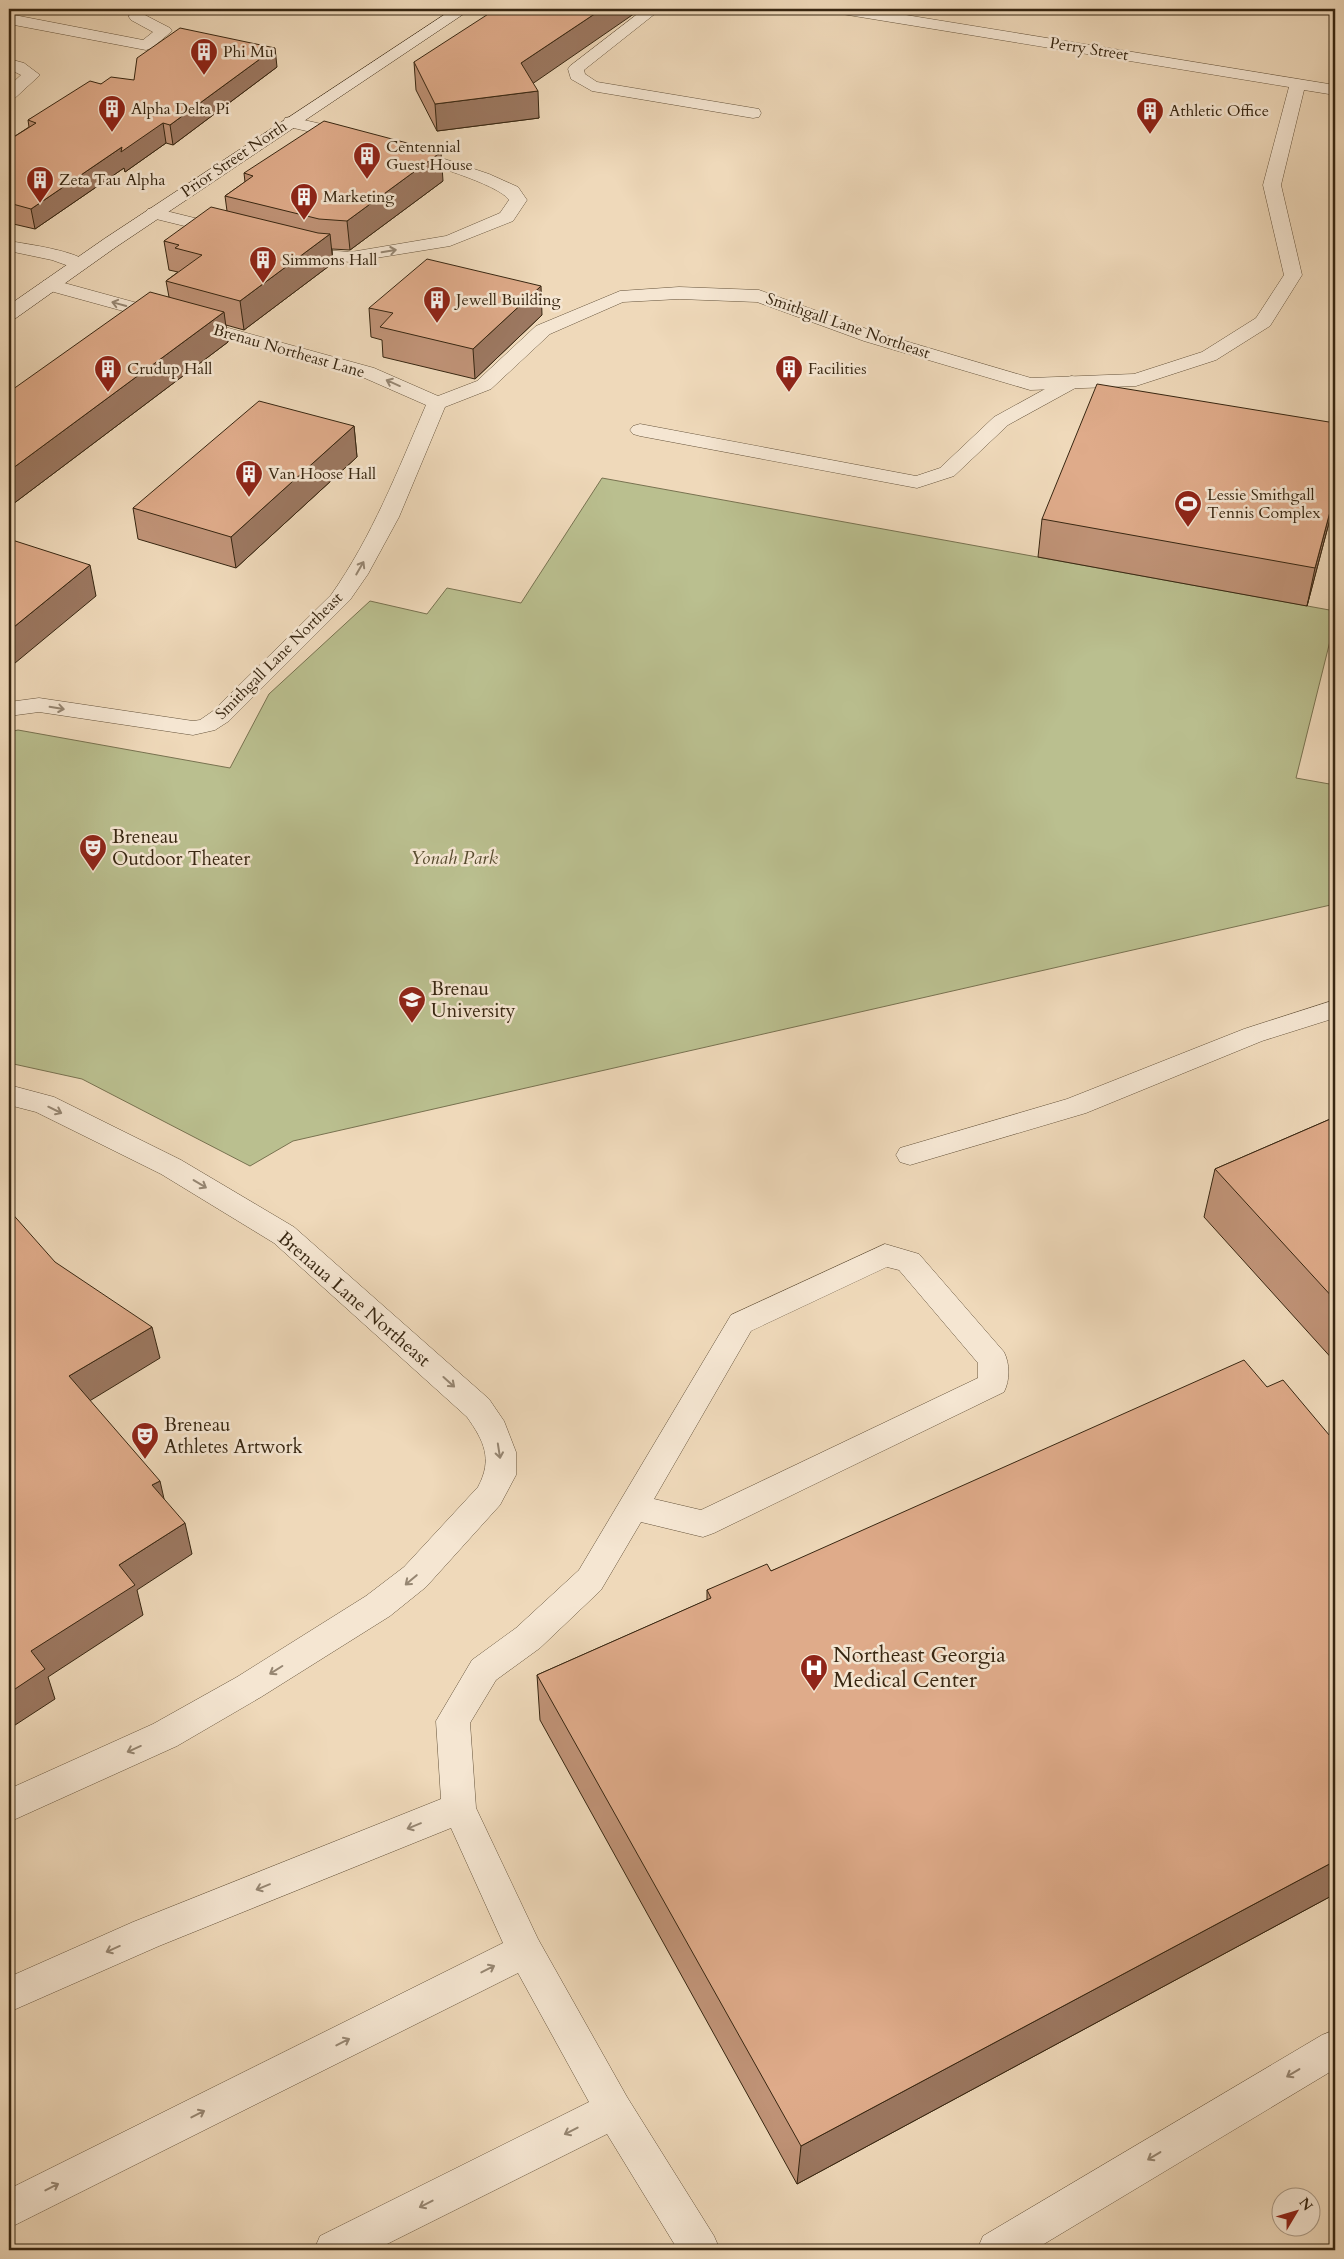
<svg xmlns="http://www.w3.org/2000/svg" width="1344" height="2259" font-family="Cardo,serif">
  <rect width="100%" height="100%" fill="#efd9ba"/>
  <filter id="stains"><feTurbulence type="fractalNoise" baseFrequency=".004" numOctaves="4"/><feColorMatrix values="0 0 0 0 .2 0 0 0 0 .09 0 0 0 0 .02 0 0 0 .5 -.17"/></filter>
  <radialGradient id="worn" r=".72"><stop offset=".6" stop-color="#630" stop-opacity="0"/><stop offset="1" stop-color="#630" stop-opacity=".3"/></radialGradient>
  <!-- green -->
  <path fill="#babf8f" stroke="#787250" d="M602,478l733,133v10l-39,157 39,7v119l-1042,237 -43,25 -168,-87 -73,-16v-331l9,-2 212,38 39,-74 101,-93 57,13 20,-26 74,15z"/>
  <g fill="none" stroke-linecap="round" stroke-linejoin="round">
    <defs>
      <g id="lane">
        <path d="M131,9h16l-2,6 25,13 2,3 -20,17 -6,2 -137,-26v-10l134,26 10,-8 -22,-12 -2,-3z"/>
        <path d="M644,9h17l-77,61 1,4 12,8 162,27 2,4 -2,4 -6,1 -161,-27 -21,-12 -3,-10 2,-3z"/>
        <path d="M9,59l15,4 16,12 -25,23 -6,1v-13l12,-11 -12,-6z"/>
        <path d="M291,117l65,15 3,4 -3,4 -6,1 -65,-15 -2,-4 2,-4z"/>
        <path d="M406,146l83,28 29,13 9,13 -14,21 -63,25 -99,16 -29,-2 -32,-7 -3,-4 3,-4 6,-1 26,6 29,2 95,-16 54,-23 9,-13c-10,-16 -88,-38 -109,-45l-3,-4 3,-4z"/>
        <path d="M154,208l77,19 3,4 -3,4 -6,1 -77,-19 -3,-4 3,-4z"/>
        <path d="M1072,376l7,2 3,4 -3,4 -71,39 -54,51 -37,12 -277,-52 -7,-2 -3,-4 3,-4 7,-2 276,52 24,-8 54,-51 71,-39z"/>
        <path d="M1335,1000v18l-73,23 -176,72 -176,52 -10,-3 -4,-7 4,-7 167,-49 177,-70z"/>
        <path d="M885,1244l34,10 85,98c6,12 6,28 0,40l-290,141 -11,4 -62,-15 -40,68 -61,58 -44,32 -26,43 6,85 62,131 89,158 87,139 6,14h-42l-71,-116 -232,116h-61l6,-14 269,-134 -71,-129 -509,255v-39l494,-246 -52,-115 -292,118 -150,66v-35l124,-55 308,-123 -5,-78 36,-61 44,-32 63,-58 152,-255zM887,1267l12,3 79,93v15l-277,132 -47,-11 97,-168z"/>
        <path d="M1335,2030v39l-301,181h-57l6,-14 339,-201z"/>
      </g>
      <g id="street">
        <path d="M834,9h35l466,76v10l-31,-5 -23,95 21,90 -32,51 -54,34 -80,26 -106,4 -166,-49 -107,-39 -78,-3 -56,3 -73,32 -59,55 -46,18 -46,110 -31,57 -18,26 -121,121 -14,9 -22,5 -154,-23 -30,4v-14l30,-4 154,23 7,-1 13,-9 118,-116c41,-58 67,-125 95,-190l-66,-29 -317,-87 -2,-4 2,-4 7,-2 7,2 317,87 64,28 39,-15 59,-55 84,-35 59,-4 80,3 119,43 153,45 103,-4 68,-22 54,-34 28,-43 -21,-90 26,-98 -447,-73 -6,-2z"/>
        <path d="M9,241c17,3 71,10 80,23l-3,4 -6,2 -28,-10 -43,-9z"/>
        <path d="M9,1085l45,12 127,63 113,67 195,172 15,22 12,31v23l-16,30 -74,82 -36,29 -129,81 -84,49 -168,76v-33l144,-65 84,-47 129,-81 38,-29 74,-80c15,-28 6,-46 -11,-70l-193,-174 -113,-69 -125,-62 -27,-7z"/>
      </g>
      <path id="secondary" d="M453,9h18l-355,238 -100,71 -7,2v-15l95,-66z"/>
    </defs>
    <!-- lane casing -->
    <use href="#lane" stroke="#65533b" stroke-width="1"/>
    <!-- street casing -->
    <use href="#street" stroke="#65533b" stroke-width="1"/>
    <!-- secondary casing -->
    <use href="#secondary" stroke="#372611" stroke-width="1"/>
    <!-- lane -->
    <use href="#lane" fill="#f5e6d2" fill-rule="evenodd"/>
    <!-- street -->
    <use href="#street" fill="#f5e6d2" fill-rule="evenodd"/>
    <!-- secondary -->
    <use href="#secondary" fill="#f5e6d2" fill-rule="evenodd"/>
  </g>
  <!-- wall -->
  <g fill="#c09377" stroke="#372611">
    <path d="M414,62l119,21 6,35 -102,13 -21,-41z"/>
    <path d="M277,67l-104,78 -7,-2 -41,29 -1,-4 -89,61 -26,-6v-83l20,-13 -1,-7 73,-36z"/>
    <path d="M244,173l199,8 -93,69 -18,-1 1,14 -89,67 -18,-5 2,17 -219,165v-115l160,-95 -3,-16 12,-9 -9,-2 -5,-29 63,-30 -2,-15 20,-14z"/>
    <path d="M369,308l173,7 -67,64 -92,-22 -1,-17 -11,-3z"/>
    <path d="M1335,423v77l-28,106 -269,-49 4,-38z"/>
    <path d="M354,426l3,31 -121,111 -98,-29 -5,-31z"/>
    <path d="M1335,1117v245l-131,-145 11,-48z"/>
    <path d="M1267,1387l68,55v452l-538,290 -257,-464 -3,-45 170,-75v-10l64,-19z"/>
  </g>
  <!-- shaded-wall -->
  <g fill="#9c7861" stroke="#372611">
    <path d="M602,9h39l-119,82 -1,-28z"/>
    <path d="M275,48l2,19 -104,78 -3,-20z"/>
    <path d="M538,91l1,27 -102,13 -2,-27z"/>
    <path d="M163,123l3,20 -41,29 -1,-4 -89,61 -4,-20 91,-62z"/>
    <path d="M441,152l2,29 -93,69 -3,-29z"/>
    <path d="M330,234l3,29 -89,67 -4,-29z"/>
    <path d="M541,286l1,29 -67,64 -2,-30z"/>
    <path d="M224,312l4,30 -219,165v-36z"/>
    <path d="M354,426l3,31 -121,111 -5,-31z"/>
    <path d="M1335,493v7l-28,106 8,-38z"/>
    <path d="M90,565l6,31 -87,72v-37z"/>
    <path d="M152,1327l8,31 -82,50 -9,-32z"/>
    <path d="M160,1481l7,31 -15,-27z"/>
    <path d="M185,1523l7,31 -55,36 6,25 -95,62 7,22 -46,30v-36l22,-42 88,-86z"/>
    <path d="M1335,1861v33l-538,290 4,-38z"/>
  </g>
  <!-- building -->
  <g fill="#dfab8a" stroke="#372611">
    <path d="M496,9h106l-81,54 17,28 -103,13 -21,-42z"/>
    <path d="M180,28l95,20 -105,77 -7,-2 -42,29 1,-5 -91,62 -22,-6v-63l27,-17 -8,-3 62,-39 11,3 10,-7 23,3 3,-22z"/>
    <path d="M324,121l117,31 -94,69 -28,-2 -94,-23 28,-20 -9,-3z"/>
    <path d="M211,207l107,26 12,1 -90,67 -74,-20 36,-26 -27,-7 4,-3 -15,-4z"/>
    <path d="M427,259l114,27 -68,63 -93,-22 13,-14 -24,-5z"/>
    <path d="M150,292l74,20 -215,159v-79z"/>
    <path d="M1097,384l238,39v70l-20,75 -273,-49z"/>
    <path d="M259,401l95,25 -123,111 -98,-29z"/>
    <path d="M9,539l81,26 -81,66z"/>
    <path d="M1335,1117v183l-120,-131z"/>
    <path d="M9,1210l46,52 97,65 -83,49 91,105 -8,4 33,38 -66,42 16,20 -104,66 14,18 -36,24z"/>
    <path d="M1244,1360l23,27 16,-7 52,62v419l-534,285 -264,-471 174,-77 -4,-8 60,-26 4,7z"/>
  </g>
  <!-- one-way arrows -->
  <defs><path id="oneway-shaft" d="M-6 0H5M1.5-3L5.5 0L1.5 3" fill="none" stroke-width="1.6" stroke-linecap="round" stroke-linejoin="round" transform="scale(1.25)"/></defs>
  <g stroke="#968672">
    <use href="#oneway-shaft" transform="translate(389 251) rotate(-9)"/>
    <use href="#oneway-shaft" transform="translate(119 304) rotate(-165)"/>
    <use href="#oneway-shaft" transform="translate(393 383) rotate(-156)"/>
    <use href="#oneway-shaft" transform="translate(360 568) rotate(-60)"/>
    <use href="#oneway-shaft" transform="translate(57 708) rotate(9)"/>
    <use href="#oneway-shaft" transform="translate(55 1110) rotate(26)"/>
    <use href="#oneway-shaft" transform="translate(200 1184) rotate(31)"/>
    <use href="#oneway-shaft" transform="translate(449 1382) rotate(42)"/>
    <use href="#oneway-shaft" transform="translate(499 1451) rotate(81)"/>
    <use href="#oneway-shaft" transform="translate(411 1580) rotate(140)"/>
    <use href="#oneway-shaft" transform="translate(276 1670) rotate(148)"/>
    <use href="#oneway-shaft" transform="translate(134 1749) rotate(156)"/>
    <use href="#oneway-shaft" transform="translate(414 1826) rotate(158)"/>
    <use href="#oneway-shaft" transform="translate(263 1887) rotate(158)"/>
    <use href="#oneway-shaft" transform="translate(113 1949) rotate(156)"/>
    <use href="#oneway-shaft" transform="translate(488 1969) rotate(-27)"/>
    <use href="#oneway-shaft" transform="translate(343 2042) rotate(-27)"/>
    <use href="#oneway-shaft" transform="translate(1293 2073) rotate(149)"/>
    <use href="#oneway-shaft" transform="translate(198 2114) rotate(-27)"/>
    <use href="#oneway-shaft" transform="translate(571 2131) rotate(153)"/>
    <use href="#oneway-shaft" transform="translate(1154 2156) rotate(149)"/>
    <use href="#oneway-shaft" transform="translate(52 2187) rotate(-27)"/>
    <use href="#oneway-shaft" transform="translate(426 2204) rotate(153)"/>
  </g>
  <!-- icons -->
  <defs>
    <symbol id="building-pin" viewBox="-11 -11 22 30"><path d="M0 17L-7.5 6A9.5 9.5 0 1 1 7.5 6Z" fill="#8f2418" stroke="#f5e6d2"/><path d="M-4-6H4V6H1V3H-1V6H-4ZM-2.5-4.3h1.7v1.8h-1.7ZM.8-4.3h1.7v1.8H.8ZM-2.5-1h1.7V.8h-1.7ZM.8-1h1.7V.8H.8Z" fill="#fff"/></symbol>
    <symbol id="stadium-pin" viewBox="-11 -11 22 30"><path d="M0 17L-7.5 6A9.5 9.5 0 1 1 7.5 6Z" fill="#8f2418" stroke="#f5e6d2"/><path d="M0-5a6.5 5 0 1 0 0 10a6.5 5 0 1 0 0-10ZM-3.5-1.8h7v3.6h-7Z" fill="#fff"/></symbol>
    <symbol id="theatre-pin" viewBox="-11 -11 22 30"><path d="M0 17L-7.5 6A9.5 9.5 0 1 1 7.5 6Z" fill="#8f2418" stroke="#f5e6d2"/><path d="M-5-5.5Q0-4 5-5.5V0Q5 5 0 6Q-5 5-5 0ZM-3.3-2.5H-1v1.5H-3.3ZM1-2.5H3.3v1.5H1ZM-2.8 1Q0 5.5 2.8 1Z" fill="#fff"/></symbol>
    <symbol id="university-pin" viewBox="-11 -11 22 30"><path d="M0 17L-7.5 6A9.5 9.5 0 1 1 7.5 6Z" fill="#8f2418" stroke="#f5e6d2"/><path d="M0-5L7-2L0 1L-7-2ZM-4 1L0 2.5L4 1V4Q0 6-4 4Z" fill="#fff"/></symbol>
    <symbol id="hospital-pin" viewBox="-11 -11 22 30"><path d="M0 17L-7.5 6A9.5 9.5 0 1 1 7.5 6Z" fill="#8f2418" stroke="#f5e6d2"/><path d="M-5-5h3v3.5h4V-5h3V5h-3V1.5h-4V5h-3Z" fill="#fff"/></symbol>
  </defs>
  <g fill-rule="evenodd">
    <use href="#building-pin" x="188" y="36" width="32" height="43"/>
    <use href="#building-pin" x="96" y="93" width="32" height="43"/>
    <use href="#building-pin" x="1134" y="95" width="32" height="43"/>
    <use href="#building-pin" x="351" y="140" width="32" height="43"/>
    <use href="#building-pin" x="24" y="164" width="32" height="43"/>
    <use href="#building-pin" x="288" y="181" width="32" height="43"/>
    <use href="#building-pin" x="247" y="244" width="32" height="43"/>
    <use href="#building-pin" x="421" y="284" width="32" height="43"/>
    <use href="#building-pin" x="92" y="353" width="32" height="43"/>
    <use href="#building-pin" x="773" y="353" width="32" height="43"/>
    <use href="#building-pin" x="233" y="458" width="32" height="43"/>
    <use href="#stadium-pin" x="1172" y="488" width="32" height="43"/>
    <use href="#theatre-pin" x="77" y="832" width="32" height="43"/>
    <use href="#university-pin" x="396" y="984" width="32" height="43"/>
    <use href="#theatre-pin" x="129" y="1420" width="32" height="43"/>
    <use href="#hospital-pin" x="798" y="1652" width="32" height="43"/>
  </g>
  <g text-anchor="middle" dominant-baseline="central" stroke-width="5" stroke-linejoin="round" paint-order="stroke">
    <!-- far-street labels -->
    <g font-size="16" fill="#372611" stroke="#f5e6d2">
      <text transform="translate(1089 49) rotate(9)">Perry Street</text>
      <text transform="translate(234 159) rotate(-34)">Prior Street North</text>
      <text transform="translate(848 326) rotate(19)">Smithgall Lane Northeast</text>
      <text transform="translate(289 351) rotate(16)">Brenau Northeast Lane</text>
      <text transform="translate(279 656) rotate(-45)">Smithgall Lane Northeast</text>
    </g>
    <!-- far-poi labels -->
    <g font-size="16" fill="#372611" stroke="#f5e6d2" text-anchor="start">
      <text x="223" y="52">Phi Mu</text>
      <text x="131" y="109">Alpha Delta Pi</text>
      <text x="1169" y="111">Athletic Office</text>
      <text x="386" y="147">Centennial<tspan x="386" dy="18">Guest House</tspan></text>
      <text x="59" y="180">Zeta Tau Alpha</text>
      <text x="323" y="197">Marketing</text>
      <text x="282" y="260">Simmons Hall</text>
      <text x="456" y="300">Jewell Building</text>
      <text x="127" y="369">Crudup Hall</text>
      <text x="808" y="369">Facilities</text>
      <text x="268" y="474">Van Hoose Hall</text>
      <text x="1207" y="495">Lessie Smithgall<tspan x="1207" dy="18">Tennis Complex</tspan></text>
    </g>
    <!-- poi labels -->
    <g font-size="19" fill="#372611" stroke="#f5e6d2" text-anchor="start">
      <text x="112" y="837">Breneau<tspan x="112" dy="22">Outdoor Theater</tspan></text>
      <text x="431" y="989">Brenau<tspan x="431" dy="22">University</tspan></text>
      <text x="164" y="1425">Breneau<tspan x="164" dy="22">Athletes Artwork</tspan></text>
    </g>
    <!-- park labels -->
    <g font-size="19" font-style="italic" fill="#584c30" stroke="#f5e6d2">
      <text x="454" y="858">Yonah Park</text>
    </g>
    <!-- street labels -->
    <g font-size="19" fill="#372611" stroke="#f5e6d2">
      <text transform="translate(354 1299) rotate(41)">Brenaua Lane Northeast</text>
    </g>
    <!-- near-poi labels -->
    <g font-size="22" fill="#372611" stroke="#f5e6d2" text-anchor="start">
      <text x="833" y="1655">Northeast Georgia<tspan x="833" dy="25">Medical Center</tspan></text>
    </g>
  </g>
  <!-- margin -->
  <rect width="1344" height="2259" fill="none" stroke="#efd9ba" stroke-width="30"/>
  <rect x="10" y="10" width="1324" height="2239" fill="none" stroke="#372611" stroke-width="2.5"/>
  <rect x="15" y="15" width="1314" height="2229" fill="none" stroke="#372611"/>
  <!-- north arrow -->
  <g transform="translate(1296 2212) rotate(52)"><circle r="24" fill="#f5e6d2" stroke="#a99985"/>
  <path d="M0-4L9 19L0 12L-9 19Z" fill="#8f2418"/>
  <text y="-8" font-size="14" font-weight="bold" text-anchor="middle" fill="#372611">N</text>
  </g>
  <rect width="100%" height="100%" filter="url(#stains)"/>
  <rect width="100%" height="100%" fill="url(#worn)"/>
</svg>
